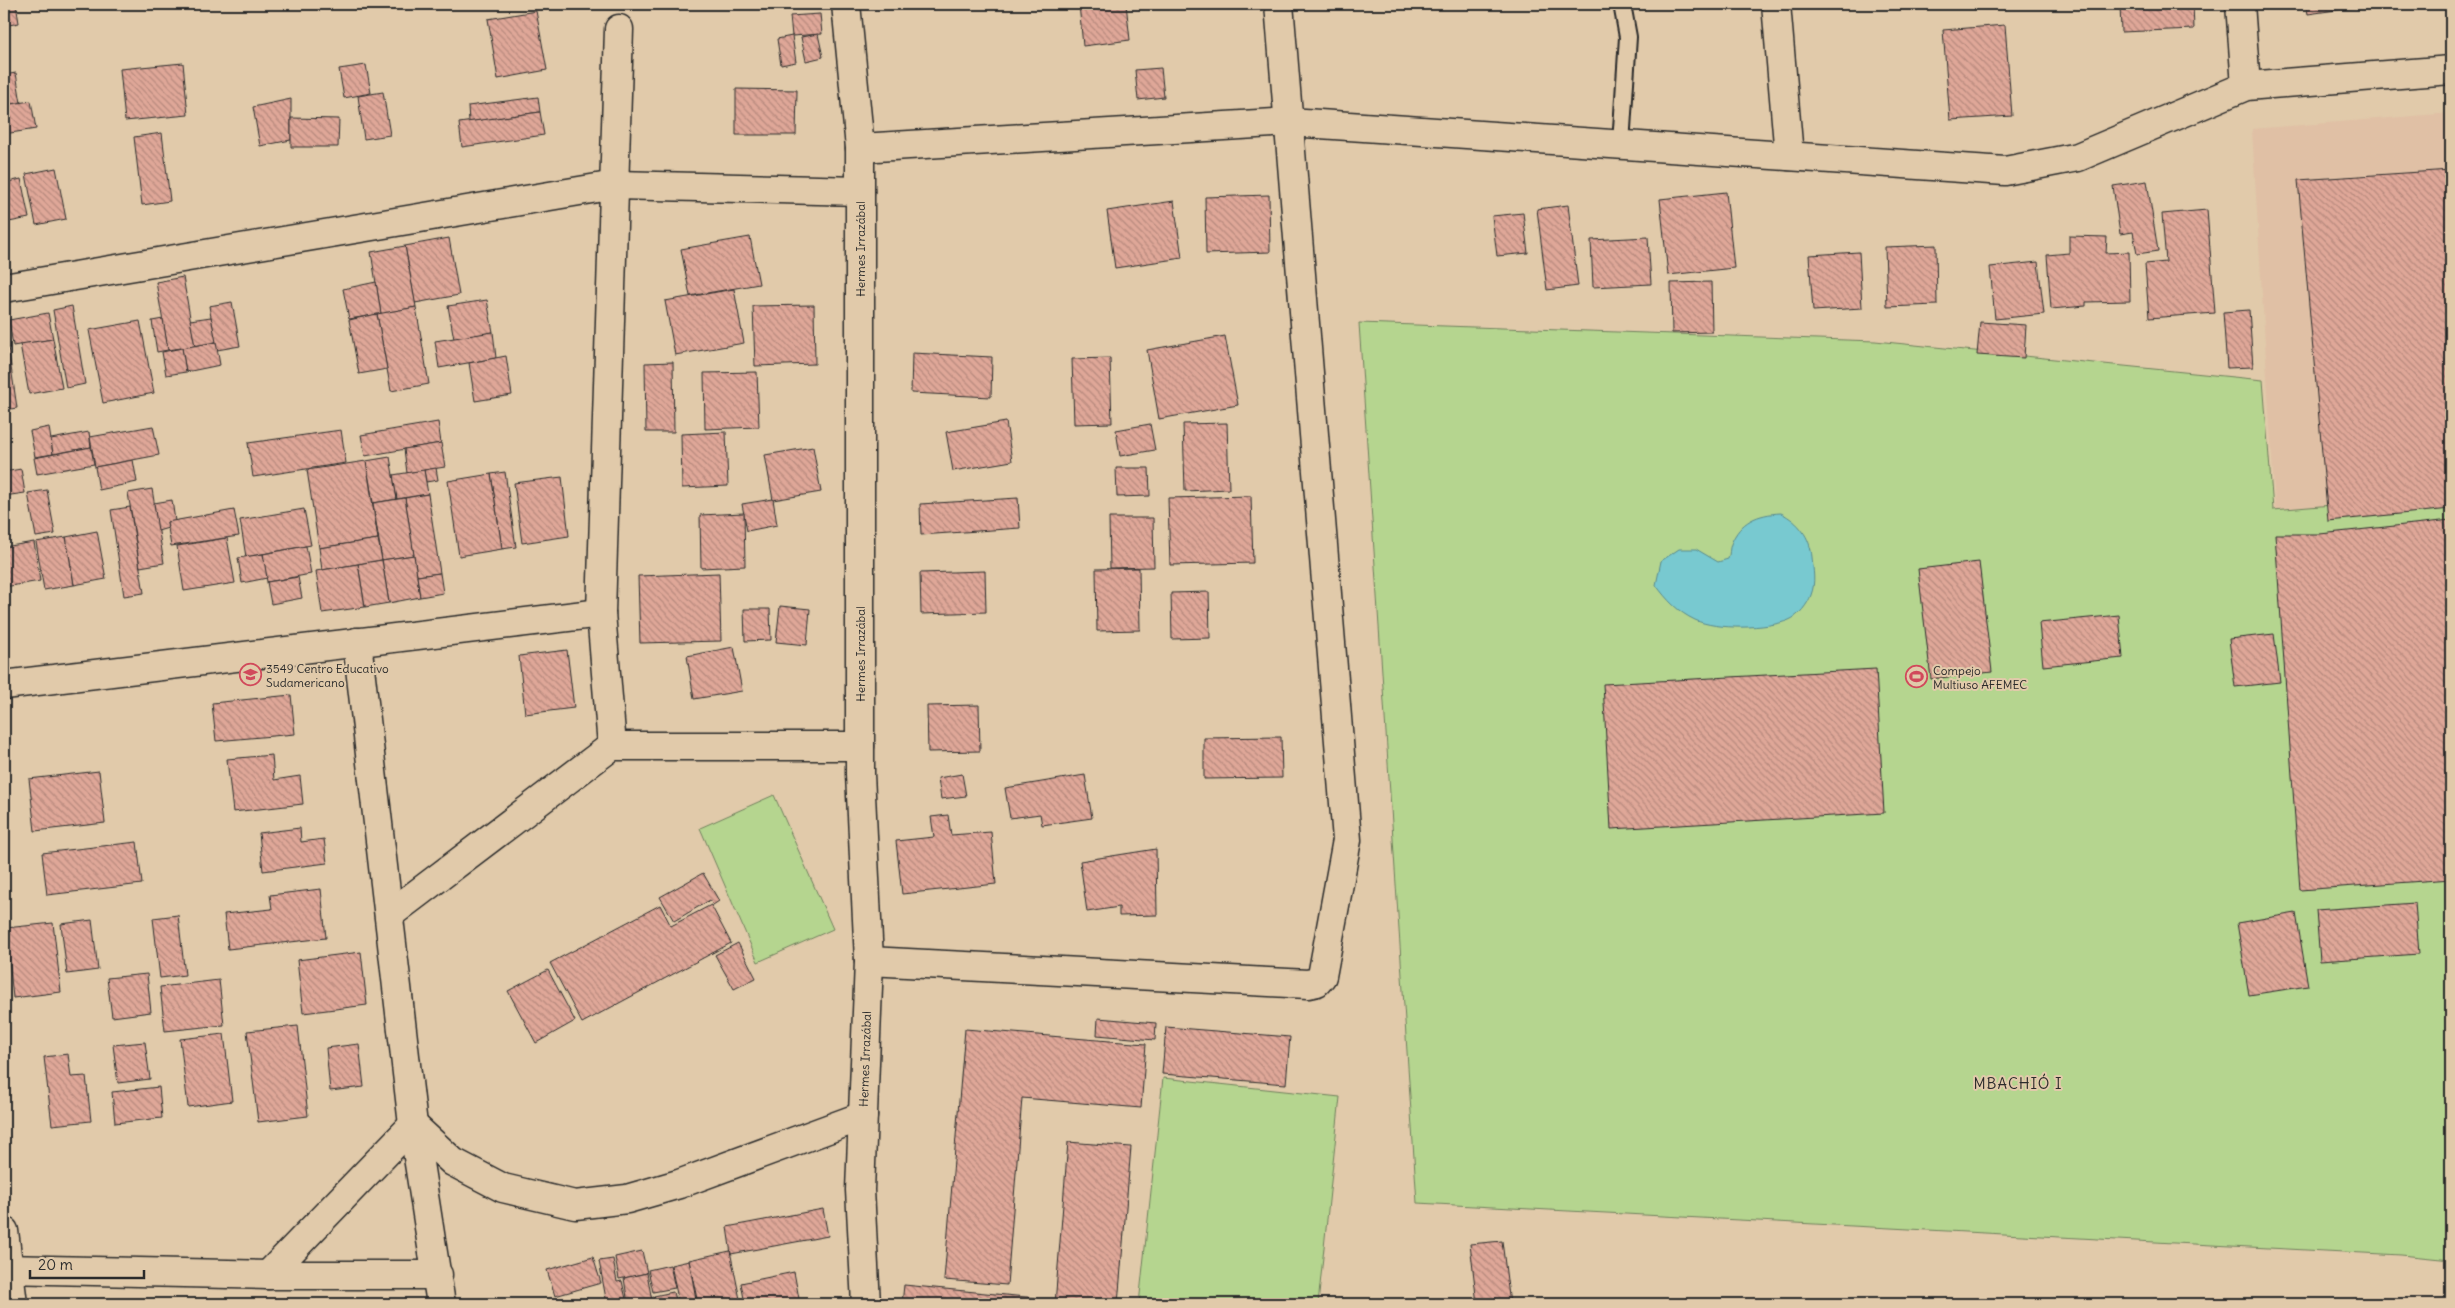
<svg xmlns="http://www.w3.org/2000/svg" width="2455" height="1308" font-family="Delius,sans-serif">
  <defs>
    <pattern id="building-back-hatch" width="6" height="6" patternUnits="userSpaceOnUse" patternTransform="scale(1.25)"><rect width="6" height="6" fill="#dfa798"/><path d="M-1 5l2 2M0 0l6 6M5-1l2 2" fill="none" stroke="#b5887c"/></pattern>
  </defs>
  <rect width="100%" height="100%" fill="#e1caaa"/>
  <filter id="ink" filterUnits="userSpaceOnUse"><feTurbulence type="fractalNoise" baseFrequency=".02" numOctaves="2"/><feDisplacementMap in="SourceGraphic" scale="10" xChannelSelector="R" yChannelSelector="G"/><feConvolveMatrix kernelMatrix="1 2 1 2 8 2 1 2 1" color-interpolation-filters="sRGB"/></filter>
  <g filter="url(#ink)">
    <!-- built -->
    <path fill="#e0c0a5" d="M2451,113v794l-151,8 -48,-786z"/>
    <!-- green -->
    <g fill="#b5d58f" stroke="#70805d">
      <path d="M1359,323l516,18 388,39 10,130 178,-15v765l-50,-5 -984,-52z"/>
      <path d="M774,795l59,134 -75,33 -58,-134z"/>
      <path d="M1163,1078l177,19 -22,207h-179z"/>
    </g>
    <!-- water -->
    <path fill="#78c9d0" stroke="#598a8e" d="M1781,513c18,9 29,24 31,44 1,13 4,25 -1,38 -3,9 -12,21 -22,25 -21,9 -73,10 -94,0 -17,-8 -28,-20 -39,-35l5,-24 18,-12h17l22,13 10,-3c2,-5 1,-10 3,-15 9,-23 27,-30 50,-31z"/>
    <!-- building -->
    <g fill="url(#building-back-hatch)" stroke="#2b2b2b">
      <path d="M4,4h12l3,19 -15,3z"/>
      <path d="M1079,4h47l4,36 -47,6z"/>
      <path d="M2120,4h73l1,25 -73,3z"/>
      <path d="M2306,4h65v1l-63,9z"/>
      <path d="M536,11l11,59 -49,9 -10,-60z"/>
      <path d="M820,14l2,20 -30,2 -2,-20z"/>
      <path d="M2005,25l7,91 -62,4 -7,-90z"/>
      <path d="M818,34l5,23 -17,4 -5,-24z"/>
      <path d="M792,36l4,26 -15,3 -4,-26z"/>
      <path d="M183,63l5,52 -63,6 -5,-52z"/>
      <path d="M366,65l5,28 -27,5 -5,-29z"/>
      <path d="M1161,68l3,29 -26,3 -3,-30z"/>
      <path d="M16,73l5,30 -17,2v-30z"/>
      <path d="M736,89l61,1 -1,45h-60z"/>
      <path d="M383,92l7,43 -26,4 -6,-43z"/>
      <path d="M538,97l2,15 -71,10 -1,-16z"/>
      <path d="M291,99v41l-31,6 -7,-39z"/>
      <path d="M31,101l5,28 -32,5v-29z"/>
      <path d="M540,112l4,23 -82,12 -3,-24z"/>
      <path d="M291,118l48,1 -1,28h-47z"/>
      <path d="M162,133l8,68 -28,4 -8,-68z"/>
      <path d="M56,168l10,51 -30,6 -10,-51z"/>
      <path d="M2451,170v339l-123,12 -30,-341z"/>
      <path d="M21,179l8,39 -25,5v-40z"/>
      <path d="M2147,181l11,70 -21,3 -4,-22 -13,2 -7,-48z"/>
      <path d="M1726,192l8,76 -66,7 -8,-76z"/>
      <path d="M1269,195l1,57 -64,2 -1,-57z"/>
      <path d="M1174,201l8,57 -67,10 -8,-57z"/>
      <path d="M1568,205l10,81 -31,4 -10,-81z"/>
      <path d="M2207,210l8,103 -66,5 -4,-54 21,-2 -4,-48z"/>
      <path d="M1523,213l5,40 -31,3 -5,-40z"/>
      <path d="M2069,236l38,1 -1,16 23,-1 1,49 -44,1v4l-35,3 -4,-54 22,-2z"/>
      <path d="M750,237l9,47 -69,12 -9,-47z"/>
      <path d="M1648,237l3,47 -58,3 -2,-47z"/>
      <path d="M449,238l10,57 -44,8 -10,-57z"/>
      <path d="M1936,245l1,60 -50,2 -2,-60z"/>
      <path d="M405,246l11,61 -35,7 -10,-62z"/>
      <path d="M1859,252l3,56 -49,3 -4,-56z"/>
      <path d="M2038,262l6,52 -49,5 -5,-52z"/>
      <path d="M183,277l12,69 -27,4 -12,-68z"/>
      <path d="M376,282l5,32 -32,5 -6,-30z"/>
      <path d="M1711,282l1,50 -40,1 -1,-50z"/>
      <path d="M734,289l10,54 -69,12 -10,-54z"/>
      <path d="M487,300l6,32 -39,7 -6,-33z"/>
      <path d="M232,302l8,44 -23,4 -8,-44z"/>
      <path d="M814,305l1,59 -60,2 -2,-60z"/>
      <path d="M72,306l13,78 -19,4 -13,-78z"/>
      <path d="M416,307l13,77 -38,7 -14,-77z"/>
      <path d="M2249,310l4,57 -26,1 -4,-56z"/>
      <path d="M48,313l5,26 -40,7 -4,-26z"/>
      <path d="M377,314l10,55 -28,5 -10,-54z"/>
      <path d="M211,317l5,25 -21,4 -5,-26z"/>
      <path d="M4,319l13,89 -13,2z"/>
      <path d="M163,319l5,31 -11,2 -5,-31z"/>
      <path d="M140,321l14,72 -51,10 -14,-73z"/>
      <path d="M1980,322l46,3 -2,33 -47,-3z"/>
      <path d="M493,332l3,26 -57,10 -4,-27z"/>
      <path d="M1225,336l13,69 -79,14 -12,-69z"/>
      <path d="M53,339l9,49 -33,6 -9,-50z"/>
      <path d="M216,342l4,23 -34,7 -4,-24z"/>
      <path d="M182,348l4,24 -20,3 -4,-23z"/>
      <path d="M912,353l80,4 -1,40 -80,-4z"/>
      <path d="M506,356l6,39 -37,6 -6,-38z"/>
      <path d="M1110,358l2,65 -38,1 -2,-65z"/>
      <path d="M673,362l1,70h-28l-1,-69z"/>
      <path d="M757,372l2,55 -54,2 -1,-56z"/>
      <path d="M438,422l3,21 -76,13 -4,-21z"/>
      <path d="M1006,422l6,39 -59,10 -7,-39z"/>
      <path d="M1227,423l2,66 -44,2 -2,-67z"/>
      <path d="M1150,424l5,26 -35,6 -4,-26z"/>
      <path d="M153,426l6,29 -64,12 -5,-30z"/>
      <path d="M49,427l4,27 -18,3 -5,-26z"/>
      <path d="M341,430l5,33 -93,14 -5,-34z"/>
      <path d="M89,432l2,15 -38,7 -2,-15z"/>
      <path d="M726,432l2,54 -46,2 -1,-54z"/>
      <path d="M441,443l4,24 -38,6 -3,-24z"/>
      <path d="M91,447l3,17 -57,10 -3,-16z"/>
      <path d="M813,447l8,45 -48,8 -8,-45z"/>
      <path d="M390,457l7,42 -24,4 -7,-42z"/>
      <path d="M133,460l4,22 -38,8 -4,-23z"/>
      <path d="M366,461l12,78 -59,9 -12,-78z"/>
      <path d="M436,468l2,12 -12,2 -2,-12z"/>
      <path d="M1116,468h33l1,28 -33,1z"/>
      <path d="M21,469l4,24 -21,3v-24z"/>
      <path d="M424,470l4,24 -31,5 -4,-24z"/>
      <path d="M505,472l11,75 -14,2 -11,-75z"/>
      <path d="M491,474l11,75 -43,7 -11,-75z"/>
      <path d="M562,477l7,59 -47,7 -8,-60z"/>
      <path d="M152,489l12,74 -24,4 -12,-74z"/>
      <path d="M47,490l8,44 -19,3 -8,-44z"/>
      <path d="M428,494l12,79 -23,3 -12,-78z"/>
      <path d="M1251,496l2,67 -83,2 -2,-67z"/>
      <path d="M405,498l9,57 -32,5 -9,-57z"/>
      <path d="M1018,498l2,30 -99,7 -1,-31z"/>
      <path d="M773,499l4,26 -30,6 -5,-27z"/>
      <path d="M172,500l3,21 -8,1 1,6 -10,3 -4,-28z"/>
      <path d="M130,507l14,86 -20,3 -13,-86z"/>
      <path d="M304,509l7,36 -65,12 -6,-37z"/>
      <path d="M234,510l5,26 -68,10 -4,-24z"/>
      <path d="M744,513l1,53 -44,2 -1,-53z"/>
      <path d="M1109,518h44l1,49 -44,1z"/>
      <path d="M2451,520v359l-151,11 -25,-356h45z"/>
      <path d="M97,531l9,48 -32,6 -8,-48z"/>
      <path d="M66,537l8,48 -30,5 -8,-48z"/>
      <path d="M227,538l8,45 -51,8 -7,-45z"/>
      <path d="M378,539l4,21 -60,10 -3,-22z"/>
      <path d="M34,542l6,39 -36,6v-40z"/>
      <path d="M306,546l5,28 -44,8 -4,-28z"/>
      <path d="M263,554l4,24 -25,5 -4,-25z"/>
      <path d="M414,555l6,42 -31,6 -7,-43z"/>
      <path d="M382,560l7,43 -24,4 -7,-43z"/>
      <path d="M1979,562l13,110 -61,7 -13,-110z"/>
      <path d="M358,564l7,43 -43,6 -6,-42z"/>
      <path d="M1139,568l1,62 -43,1 -1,-62z"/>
      <path d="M985,571l1,41 -65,2 -1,-41z"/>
      <path d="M440,573l3,20 -23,4 -3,-21z"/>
      <path d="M719,573l2,68 -81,2 -2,-67z"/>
      <path d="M298,577l4,21 -31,6 -4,-22z"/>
      <path d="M1209,592l1,46 -38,1 -1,-46z"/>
      <path d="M780,606l30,3 -3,36 -31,-3z"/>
      <path d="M744,609h26l1,31 -26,1z"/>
      <path d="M2119,615l4,43 -80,8 -4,-43z"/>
      <path d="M2274,634l6,48 -45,5 -6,-48z"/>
      <path d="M734,647l8,44 -48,8 -7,-43z"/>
      <path d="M567,650l7,58 -49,6 -6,-58z"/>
      <path d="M1876,669l8,144 -273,16 -8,-145z"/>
      <path d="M291,695l4,39 -79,7 -4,-38z"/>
      <path d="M979,705l1,46 -52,1 -1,-46z"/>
      <path d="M1281,737l1,41 -78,1v-41z"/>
      <path d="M272,755l2,25 26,-4 3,28 -70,8 -6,-53z"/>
      <path d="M99,771l6,52 -70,8 -6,-52z"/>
      <path d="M962,774l4,22 -25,3 -3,-21z"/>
      <path d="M1085,775l7,43 -50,7 -2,-11 -30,4 -5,-30z"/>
      <path d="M948,815l3,20 40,-3 5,52 -94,10 -6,-53 38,-4 -3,-20z"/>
      <path d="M300,828l1,14 23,-3 3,24 -64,8 -4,-38z"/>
      <path d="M137,842l5,42 -95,11 -5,-42z"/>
      <path d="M1156,849l1,66 -38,1v-9l-32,5 -7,-51z"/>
      <path d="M703,873l16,28 -6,4 -3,-5 -36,21 -14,-24z"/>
      <path d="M321,889l5,49 -98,11 -4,-35 48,-5 -2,-14z"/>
      <path d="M2415,903l4,51 -99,7 -4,-51z"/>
      <path d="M660,905l11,21 40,-21 20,38 -149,80 -32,-60z"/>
      <path d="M2296,913l12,73 -59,9 -12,-72z"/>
      <path d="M178,915l7,60 -25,3 -7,-60z"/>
      <path d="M92,920l6,50 -31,4 -6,-50z"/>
      <path d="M53,923l8,69 -48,6 -7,-70z"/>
      <path d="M738,943l18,35 -22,11 -19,-34z"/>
      <path d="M361,952l6,53 -64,8 -6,-53z"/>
      <path d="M548,970l27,51 -39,22 -28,-52z"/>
      <path d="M147,974l4,38 -39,5 -5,-39z"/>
      <path d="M219,980l5,45 -59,6 -5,-44z"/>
      <path d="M1098,1018l58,5 -1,17 -58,-5z"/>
      <path d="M298,1026l10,90 -50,6 -11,-91z"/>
      <path d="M1166,1027l124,10 -4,47 -124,-10z"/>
      <path d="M965,1029l181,15 -5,64 -119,-10 -15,187 -63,-5z"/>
      <path d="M224,1034l8,67 -44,6 -8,-68z"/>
      <path d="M145,1042l5,37 -32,4 -5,-38z"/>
      <path d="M359,1044l5,43 -34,4 -4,-43z"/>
      <path d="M68,1054l3,23 15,-1 5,45 -39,4 -8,-68z"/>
      <path d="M159,1087l3,31 -47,5 -3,-31z"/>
      <path d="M1068,1142l63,5 -13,157h-63z"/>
      <path d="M823,1209l5,27 -97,18 -4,-27z"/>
      <path d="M1502,1241l8,63h-33l-7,-60z"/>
      <path d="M642,1251l5,22 -28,6 -4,-22z"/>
      <path d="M730,1251l11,53h-43l-9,-44z"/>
      <path d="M593,1257l8,26 -46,13 -8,-26z"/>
      <path d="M613,1259l4,23 5,-1 5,23h-20l-8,-43z"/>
      <path d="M689,1261l8,43h-18l-8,-39z"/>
      <path d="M670,1265l5,23 -22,4 -5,-22z"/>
      <path d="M794,1272l6,32h-55l-4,-21z"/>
      <path d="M647,1273l5,28 -24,3 -4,-26z"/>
      <path d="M904,1285l132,13v6h-134z"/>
      <path d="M673,1292l3,12h-28l7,-1 -1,-7z"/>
    </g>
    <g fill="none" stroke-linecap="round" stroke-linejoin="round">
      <defs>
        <path id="lane" d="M1621,144l7,-107 -6,-33"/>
        <g id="street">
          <path d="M1776,4l13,152"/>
          <path d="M2240,4l6,82"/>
          <path d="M860,148l430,-26 715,49 73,-14 168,-71 205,-16"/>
          <path d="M4,288l611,-103 245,6"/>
          <path d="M357,642l56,483 28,179"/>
          <path d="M4,685l597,-72"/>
          <path d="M612,746l-11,-133 18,-584"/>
          <path d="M389,915l223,-169h248"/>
          <path d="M869,961l439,23 9,-2 5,-6 25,-136 -68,-836"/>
          <path d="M4,1269l264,6h170"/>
          <path d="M268,1275l145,-150 40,37 50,26 72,17 52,-6 52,-15 184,-68"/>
        </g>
        <g id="secondary">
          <path d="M846,4l14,144v626l9,187 -9,229 6,114"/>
          <path d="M4,1231l9,73"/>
        </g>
      </defs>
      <!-- lane casing -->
      <use href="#lane" stroke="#2b2b2b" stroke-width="20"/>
      <!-- street casing -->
      <use href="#street" stroke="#2b2b2b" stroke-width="31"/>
      <!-- secondary casing -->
      <use href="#secondary" stroke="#2b2b2b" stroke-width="31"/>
      <!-- lane -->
      <use href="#lane" stroke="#e1caaa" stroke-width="16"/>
      <!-- street -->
      <use href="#street" stroke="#e1caaa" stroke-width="28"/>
      <!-- secondary -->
      <use href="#secondary" stroke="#e1caaa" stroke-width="28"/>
    </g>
  </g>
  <!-- icons -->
  <defs>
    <symbol id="school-ring" viewBox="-11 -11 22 22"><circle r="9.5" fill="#e1caaa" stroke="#d1495b" stroke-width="1.5"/><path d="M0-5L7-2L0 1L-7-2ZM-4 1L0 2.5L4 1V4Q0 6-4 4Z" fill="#d1495b"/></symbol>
    <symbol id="stadium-ring" viewBox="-11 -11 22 22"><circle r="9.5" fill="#e1caaa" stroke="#d1495b" stroke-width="1.5"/><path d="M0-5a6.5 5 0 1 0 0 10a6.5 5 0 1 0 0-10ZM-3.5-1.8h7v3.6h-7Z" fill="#d1495b"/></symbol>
  </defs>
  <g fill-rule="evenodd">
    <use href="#school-ring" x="238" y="662" width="25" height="25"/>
    <use href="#stadium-ring" x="1904" y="664" width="25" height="25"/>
  </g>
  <g text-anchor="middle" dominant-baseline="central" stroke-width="4" stroke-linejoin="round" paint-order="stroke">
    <!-- street labels -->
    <g font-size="12" fill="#2b2b2b" stroke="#e1caaa">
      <text transform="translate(860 249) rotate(-90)">Hermes Irrazábal</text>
      <text transform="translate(860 654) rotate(-90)">Hermes Irrazábal</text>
      <text transform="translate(865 1059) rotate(-88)">Hermes Irrazábal</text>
    </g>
    <!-- poi labels -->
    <g font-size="12" fill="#2b2b2b" stroke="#e1caaa" text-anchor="start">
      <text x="266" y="668">3549 Centro Educativo<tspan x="266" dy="14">Sudamericano</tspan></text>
      <text x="1933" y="670">Compejo<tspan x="1933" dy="14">Multiuso AFEMEC</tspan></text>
    </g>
    <!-- quarter labels -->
    <g font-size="15" letter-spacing="1" fill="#2b2b2b" stroke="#e1caaa">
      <text x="2018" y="1083">MBACHIÓ I</text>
    </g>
  </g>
  <!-- margin -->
  <rect width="2455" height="1308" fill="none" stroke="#e1caaa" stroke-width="20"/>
  <rect x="10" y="10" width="2435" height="1288" fill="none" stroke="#2b2b2b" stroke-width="2" filter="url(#ink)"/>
  <!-- scale -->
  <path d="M30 1270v8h114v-8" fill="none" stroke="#2b2b2b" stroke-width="2.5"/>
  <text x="38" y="1270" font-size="15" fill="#2b2b2b" stroke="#e1caaa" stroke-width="4" paint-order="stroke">20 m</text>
</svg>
